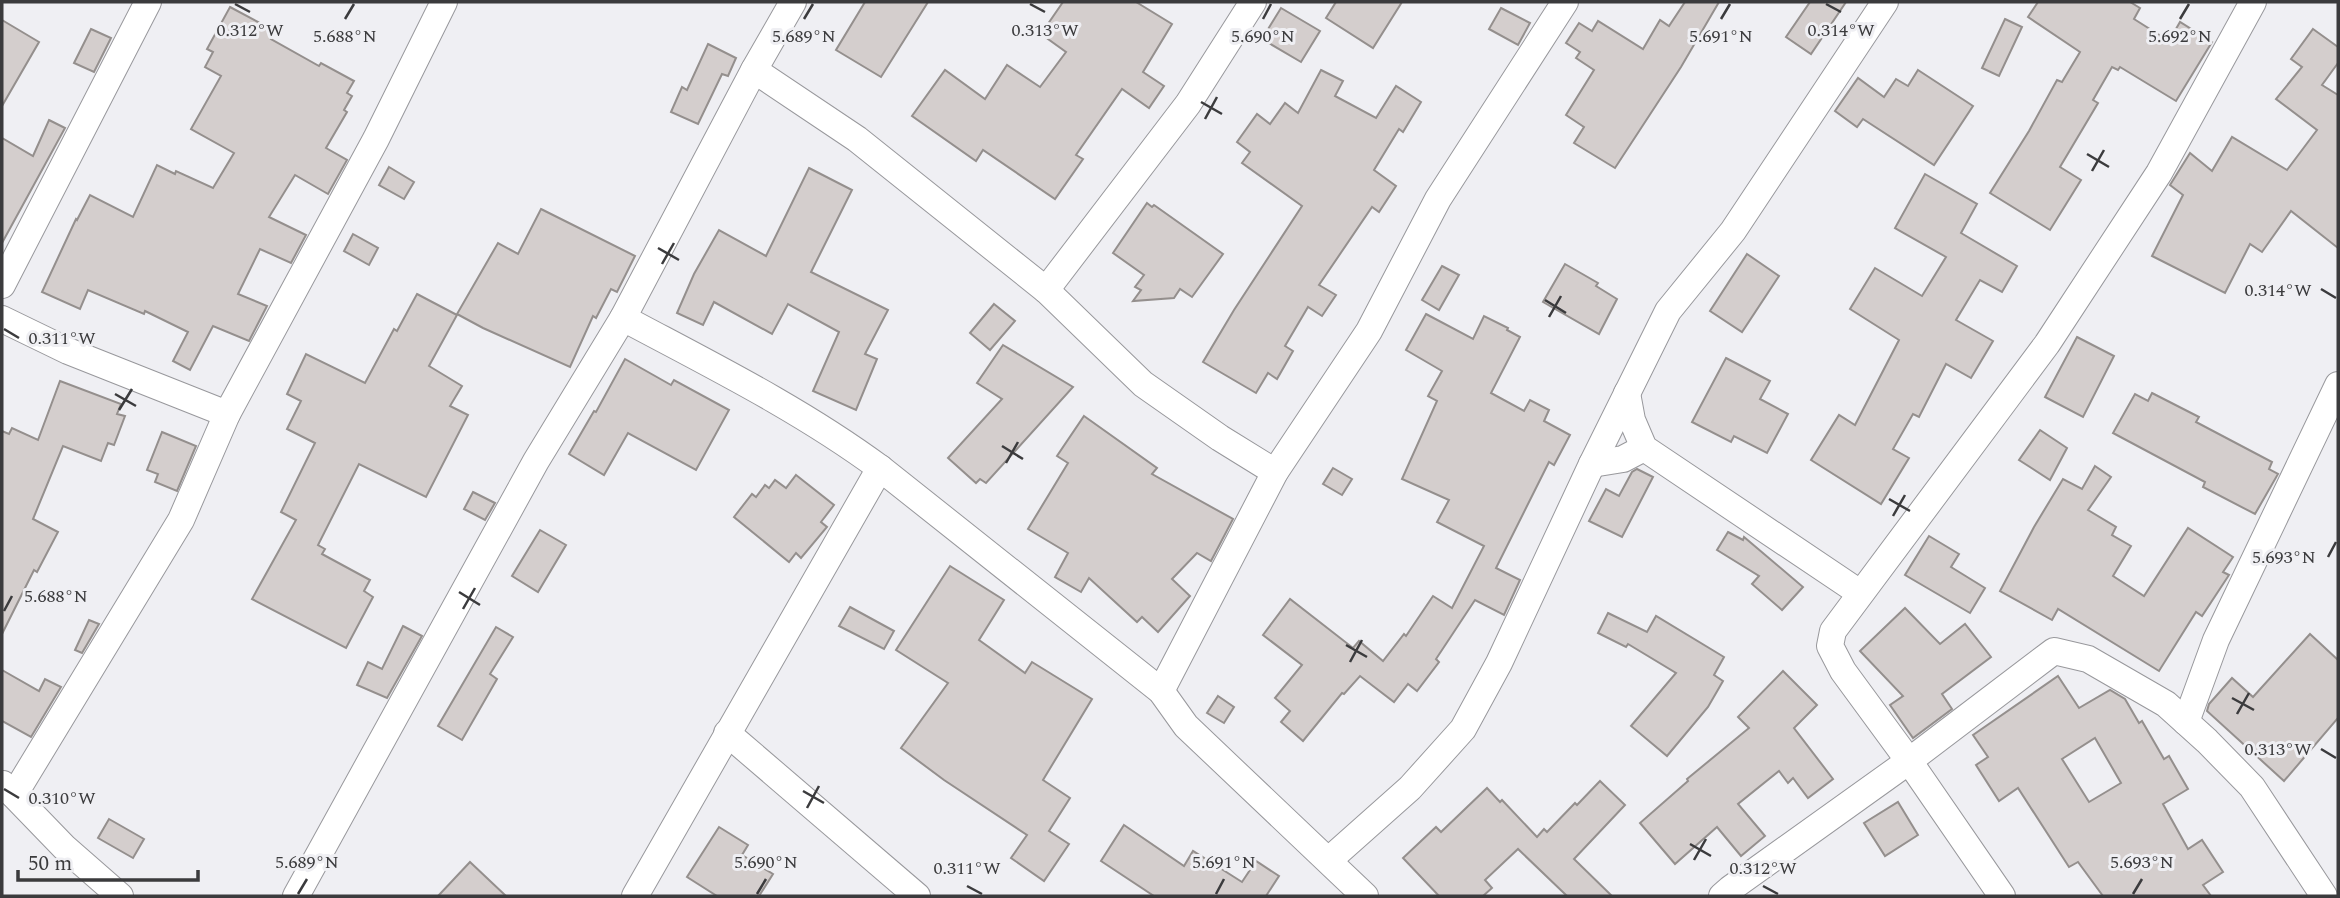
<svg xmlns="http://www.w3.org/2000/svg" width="2340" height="898" font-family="Spectral,serif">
  <rect width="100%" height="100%" fill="#efeff3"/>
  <!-- building -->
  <g fill="#d4cecd" stroke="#948f8d" stroke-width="2" fill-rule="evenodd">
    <path d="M865,2h63l-47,75 -45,-27z"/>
    <path d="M1063,2h73l36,22 -29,48 21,14 -15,22 -27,-19 -46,66 7,4 -28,40 -72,-49 -7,11 -64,-45 33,-46 40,29 22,-34 33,22 26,-35 -25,-18z"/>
    <path d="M1336,2h66l-29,46 -47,-30z"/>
    <path d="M1685,2h34l-38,65 -66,101 -41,-25 10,-16 -18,-12 28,-45 -18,-12 4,-6 -14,-9 13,-20 13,8 6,-10 45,28 17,-29 9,6z"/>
    <path d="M1810,2h36l-35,52 -25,-17z"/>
    <path d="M2038,2h92l10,6 -6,11 35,22 11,-19 32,20 -36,59 -56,-34 -2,3 -6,-3 -19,33 5,3 -38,64 21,13 -31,50 -60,-37 39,-62 28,-51 5,2 18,-30 -52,-35z"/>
    <path d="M230,7l45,24 -4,8 48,27 2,-3 33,18 -7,12 5,3 -8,14 3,2 -21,36 21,12 -19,34 -33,-19 -26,42 37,18 -15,28 -31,-14 -22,45 29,12 -18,35 -36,-15 -23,44 -17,-9 15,-29 -43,-21 -1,3 -56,-24 -8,19 -38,-17 34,-73 1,1 13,-25 43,22 24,-52 18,9 1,-3 37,17 21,-35 -43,-24 30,-53 -16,-9 8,-15 -6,-3z"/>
    <path d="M1281,8l39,23 -19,31 -39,-23z"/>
    <path d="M1501,8l29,15 -12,22 -29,-16z"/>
    <path d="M2005,19l17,8 -23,49 -17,-8z"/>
    <path d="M2,20l37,22 -37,64z"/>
    <path d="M91,29l20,9 -17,34 -20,-9z"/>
    <path d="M2313,29l25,18v16l-16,22 16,10v153l-47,-37 -29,41 -12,-8 -25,49 -73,-37 31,-61 -13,-10 20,-32 22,18 20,-34 55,33 30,-40 -41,-31 26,-32 -11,-8z"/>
    <path d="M708,44l28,14 -8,18 -6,-2 -24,50 -27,-12 11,-25 5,3z"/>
    <path d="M1321,70l22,11 -8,15 41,22 20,-32 25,16 -18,30 -4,-3 -25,41 22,16 -17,26 -7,-5 -53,78 17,10 -14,21 -14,-9 -23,39 8,5 -16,28 -9,-6 -12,20 -53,-31 31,-52 68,-104 -60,-43 8,-11 -13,-10 20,-28 13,10 15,-21 13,10z"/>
    <path d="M1918,70l55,36 -39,59 -71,-46 -6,8 -22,-16 23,-33 26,19 12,-18 12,7z"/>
    <path d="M49,120l16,8 -63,115v-105l31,18z"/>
    <path d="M389,167l25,15 -10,17 -25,-14z"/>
    <path d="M809,168l43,22 -41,82 77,38 -23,44 12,5 -21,51 -43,-19 26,-59 -51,-28 -16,30 -58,-32 -11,23 -26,-12 17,-39 25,-44 47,26z"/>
    <path d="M1925,174l52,30 -16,29 56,33 -15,26 -22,-12 -24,40 37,21 -22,37 -25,-14 -27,53 -6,-3 -20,35 16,9 -28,46 -70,-44 28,-45 16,10 44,-85 -49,-31 25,-41 47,28 24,-39 -51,-29z"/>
    <path d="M1147,203l5,4 2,-2 69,49 -31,43 -12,-8 -6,9 -41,3 8,-11 -6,-3 9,-12 -31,-22z"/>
    <path d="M541,209l94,47 -18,36 -6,-3 -15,29 -3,-2 -23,51 -87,-39 -26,-14 41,-71 20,11z"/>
    <path d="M353,234l25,14 -9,17 -25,-14z"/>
    <path d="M1747,254l32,22 -37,56 -32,-21z"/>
    <path d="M1565,264l33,19 -2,3 21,13 -18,35 -56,-32z"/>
    <path d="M1442,266l17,9 -20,35 -17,-10z"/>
    <path d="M417,294l40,21 -28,51 33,20 -12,20 18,9 -42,82 -67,-33 -41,81 7,4 -3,5 48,26 -6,11 9,6 -27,51 -94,-49 44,-79 -15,-8 34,-69 -28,-14 14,-28 -14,-7 19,-40 59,29 29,-54 3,2z"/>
    <path d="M994,304l21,17 -25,29 -20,-17z"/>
    <path d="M1426,314l47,25 11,-23 24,12 -1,2 13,7 -29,56 33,18 6,-11 19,10 -5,11 26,14 -16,30 -5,-3 -53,106 24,12 -16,35 -29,-15 -39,59 3,3 -22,29 -9,-7 -14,18 -34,-26 -16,18 -2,-1 -39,48 -22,-19 9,-11 -15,-13 27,-33 -39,-30 27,-36 63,49 6,-7 24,20 21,-27 2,2 27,-40 19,12 32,-62 -47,-24 12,-22 -47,-21 35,-78 -9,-5 14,-25 -36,-21z"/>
    <path d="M2077,337l37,19 -31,61 -38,-20z"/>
    <path d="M1003,345l70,42 -87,96 -6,-4 -4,4 -28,-25 54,-59 -25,-16z"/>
    <path d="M1726,358l44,23 -10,18 28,15 -21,39 -33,-17 -3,6 -39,-20z"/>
    <path d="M625,359l46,26 3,-5 55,30 -33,60 -68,-37 -24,42 -35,-21 25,-43 2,1z"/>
    <path d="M60,381l61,23 -4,10 8,2 -11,29 -6,-2 -7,18 -38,-15 -30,73 25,13 -21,40 -3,-2 -32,64v-203l7,3 3,-6 26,12z"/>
    <path d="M2152,393l47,24 -3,5 76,40 -3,7 9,5 -23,40 -52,-27 2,-5 -92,-49 22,-39 13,7z"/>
    <path d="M1084,416l73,52 -5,6 81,45 -22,42 -14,-8 -25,26 18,17 -32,36 -16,-15 -5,5 -48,-44 -8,14 -26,-15 13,-24 -40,-24 40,-66 -11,-7z"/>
    <path d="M2040,430l27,18 -17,32 -31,-20z"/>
    <path d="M162,432l34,14 -19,45 -22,-9 3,-8 -11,-4z"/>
    <path d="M2095,466l16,11 -23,33 28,17 -4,8 19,11 -18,30 31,20 44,-68 45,29 -10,15 6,3 -27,41 -6,-4 -37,59 -101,-62 -6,11 -52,-29 34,-64 29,-48 19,10z"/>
    <path d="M1333,468l19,11 -10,16 -19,-11z"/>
    <path d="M1637,469l16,8 -31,60 -33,-16 17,-32 13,7 13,-24z"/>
    <path d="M796,475l38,30 -13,17 6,5 -26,31 -5,-5 -7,9 -55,-45 18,-23 4,3 9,-12 4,3 6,-8 11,8z"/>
    <path d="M473,492l22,11 -10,17 -21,-11z"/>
    <path d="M540,530l26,15 -28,47 -26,-16z"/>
    <path d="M1728,532l15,8 1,-3 59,50 -21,23 -30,-26 7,-8 -42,-26z"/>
    <path d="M1929,536l30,18 -8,13 34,21 -15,25 -65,-38z"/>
    <path d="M950,566l54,34 -25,40 46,33 7,-11 60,37 -49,81 27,18 -21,33 20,13 -25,37 -33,-23 16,-23 -83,-55 -43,-32 47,-65 -52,-33z"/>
    <path d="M850,607l44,24 -10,18 -45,-23z"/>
    <path d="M1905,608l35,36 25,-20 26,33 -49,37 10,15 -39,29 -23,-33 13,-9 -43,-45z"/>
    <path d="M1608,613l39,19 9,-16 68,41 -10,18 9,6 -15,26 -41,49 -36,-30 45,-53 -48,-29 -2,3 -28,-14z"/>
    <path d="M89,620l10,4 -17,29 -7,-3z"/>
    <path d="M403,626l19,10 -35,62 -30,-13 11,-23 14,7z"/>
    <path d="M496,627l17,10 -23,37 7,5 -35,61 -24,-14z"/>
    <path d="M2310,634l28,26v58l-54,63 -77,-70 2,-7 23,-26 21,19z"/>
    <path d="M2,670l37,21 6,-12 16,8 -30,50 -29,-16z"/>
    <path d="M1783,671l34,34 -23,23 39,51 -25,19 -15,-20 -5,5 -9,-12 -41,33 27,32 -24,20 -24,-29 -42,37 -35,-41 48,-42 -1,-2 62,-51 -11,-11z"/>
    <path d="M2058,676l21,32 31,-18 15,9 14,24 3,-2 22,38 5,-3 19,33 -25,15 25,45 14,-9 21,32 -20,13 8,11h-108l-25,-34 -9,5 -51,-79 -19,13 -23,-36 12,-8 -15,-22zM2095,738l26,45 -32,19 -27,-43z"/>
    <path d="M1218,696l16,11 -10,16 -17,-10z"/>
    <path d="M1600,781l25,24 -51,54 38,37h-45l-49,-47 -33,31 7,8 -9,8h-44l-36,-38 33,-31 5,5 46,-44 13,14 2,-2 35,37 7,-8 3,3 28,-29 2,2z"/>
    <path d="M1898,802l20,33 -33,21 -21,-33z"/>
    <path d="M109,819l35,20 -11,19 -35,-20z"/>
    <path d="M1124,825l60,41 9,-15 49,31 14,-21 23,15 -13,20h-112l-53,-35z"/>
    <path d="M719,827l29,18 -6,10 31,19 -14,22h-42l-30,-19z"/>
    <path d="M470,862l36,34h-68z"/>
  </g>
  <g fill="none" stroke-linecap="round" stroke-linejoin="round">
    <defs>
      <g id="minor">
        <path d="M754,70l103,69 189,151 97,94 77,54 55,34"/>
        <path d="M2,285l146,-283"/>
        <path d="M1046,290l142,-186 65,-102"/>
        <path d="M623,318c88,47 177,91 257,150l281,223 25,35 179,170"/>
        <path d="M2,319l66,32 159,63"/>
        <path d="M1627,393l5,27 12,28 216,145"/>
        <path d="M1592,464l31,-5 21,-11"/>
        <path d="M1161,691l114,-219 94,-141 69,-132 127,-197"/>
        <path d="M2186,722l30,-82 122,-255"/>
        <path d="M727,733l190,163"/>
        <path d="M3,784l61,63 56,49"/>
        <path d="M14,795l167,-275 46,-106 149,-275 68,-137"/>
        <path d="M1329,860l81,-72 53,-59 36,-66 93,-199 76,-153 65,-80 152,-229"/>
        <path d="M296,896l240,-435 87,-143 131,-248 39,-68"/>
        <path d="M635,896l245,-428"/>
        <path d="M1722,896l8,-7 179,-128 145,-110 34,8 78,45 41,37 45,46 72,109"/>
        <path d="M2002,896l-93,-135 -66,-90 -13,-25 3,-15 214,-287 112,-171 94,-171"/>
      </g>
    </defs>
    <!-- minor casing -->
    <use href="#minor" stroke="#98989c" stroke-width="28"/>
    <!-- minor -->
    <use href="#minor" stroke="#fff" stroke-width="26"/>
  </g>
  <!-- ticks -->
  <path fill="none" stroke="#3b3b3d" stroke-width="2.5" d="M235,4l15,8M1030,4l15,8M1826,4l15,8M345,19l9,-15M804,19l9,-15M1263,19l8,-15M1721,19l9,-15M2180,19l9,-15M1201,102l21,12M1205,119l12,-22M2087,154l22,13M2092,171l12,-21M658,248l21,12M662,264l12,-21M2321,289l15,9M1545,300l21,13M1549,317l12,-21M4,329l15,9M115,394l21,12M119,410l13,-21M1002,446l21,13M1006,463l12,-21M1889,499l21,12M1893,516l12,-21M2328,557l8,-15M459,592l21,13M463,609l12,-21M4,611l8,-15M1346,645l21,12M1350,662l12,-22M2232,698l22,12M2237,714l12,-21M2321,749l15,9M4,789l15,9M803,791l21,12M807,808l12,-22M1690,844l21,12M1694,860l12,-21M967,886l15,8M1763,886l15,8M298,894l9,-15M757,894l9,-15M1216,894l8,-15M2133,894l9,-15"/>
  <g font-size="18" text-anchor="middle" fill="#3b3b3d" stroke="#efeff3" stroke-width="6" stroke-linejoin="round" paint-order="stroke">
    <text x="250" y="36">0.312°W</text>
    <text x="1045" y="36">0.313°W</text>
    <text x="1841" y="36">0.314°W</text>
    <text x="345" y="42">5.688°N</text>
    <text x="804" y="42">5.689°N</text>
    <text x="1263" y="42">5.690°N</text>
    <text x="1721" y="42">5.691°N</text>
    <text x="2180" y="42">5.692°N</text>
    <text x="2278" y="296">0.314°W</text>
    <text x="62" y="344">0.311°W</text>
    <text x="2284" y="563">5.693°N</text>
    <text x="56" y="602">5.688°N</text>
    <text x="2278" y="755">0.313°W</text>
    <text x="62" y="804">0.310°W</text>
    <text x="307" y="868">5.689°N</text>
    <text x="766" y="868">5.690°N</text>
    <text x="1224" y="868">5.691°N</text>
    <text x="2142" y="868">5.693°N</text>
    <text x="967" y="874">0.311°W</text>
    <text x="1763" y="874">0.312°W</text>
  </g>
  <!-- border -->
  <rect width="2340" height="898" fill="none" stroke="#3b3b3d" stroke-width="7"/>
  <!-- scale -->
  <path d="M18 870v10h180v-10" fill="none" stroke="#3b3b3d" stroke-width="3.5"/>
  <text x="28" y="870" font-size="21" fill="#3b3b3d" stroke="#efeff3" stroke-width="5" paint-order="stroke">50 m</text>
</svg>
